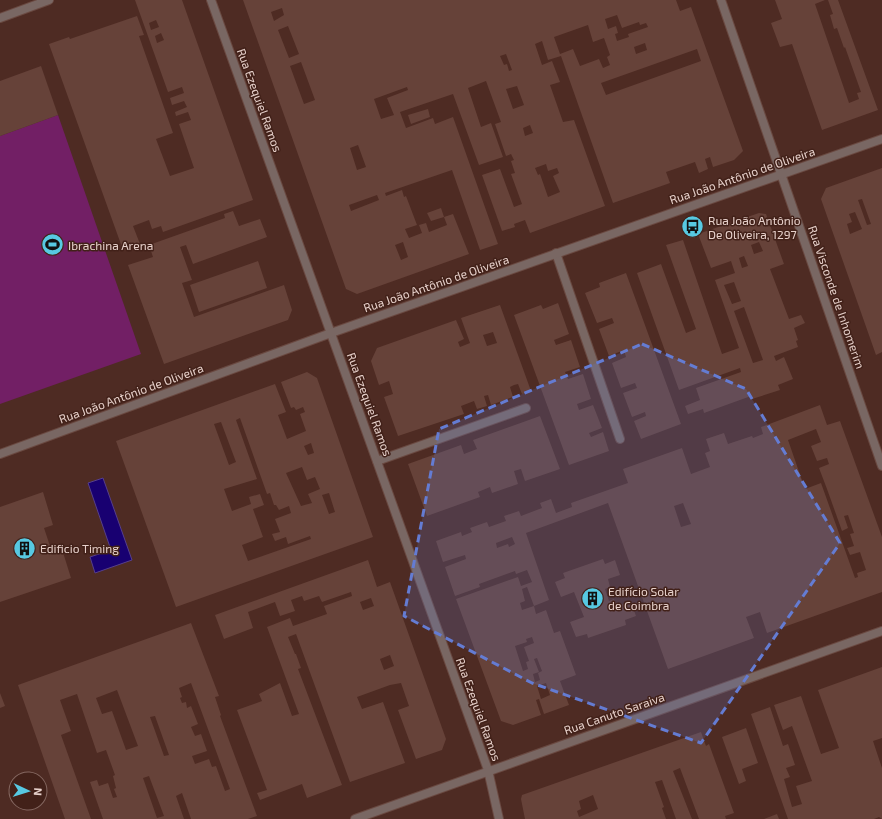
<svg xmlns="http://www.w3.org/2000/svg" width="882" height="819" font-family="'Exo 2',sans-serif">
  <rect width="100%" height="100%" fill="#4e2b23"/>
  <!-- green -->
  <path fill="#721f65" d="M58,115l83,239 -141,50v-268z"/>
  <!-- water -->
  <path fill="#180071" stroke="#563f8c" d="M103,478l29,82 -37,13 -5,-16 21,-7 -23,-67z"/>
  <!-- building -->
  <g fill="#664239" fill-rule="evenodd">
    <path d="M135,0h47l71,200 -90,32 -2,-6 -9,3 -3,-9 -16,6 7,18 -17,6 -74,-206 20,-7 1,2 67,-23 7,19 -5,1 34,97 -17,6 14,37 24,-8 -15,-44 12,-4 -3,-8 -12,4 -1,-4 12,-5 -3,-6 -12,4 -2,-7 14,-5 -2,-6 -14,5zM156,20l3,7 -8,3 -2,-7zM161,33l3,7 -7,3 -2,-7z"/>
    <path d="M243,0h433l4,11 11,-4 52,144 -9,9 -21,7 -3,-10 -5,2 3,10 -9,4 -4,-11 -29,10 4,11 -57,20 -52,-147 -13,4 -6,-19 -7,3 7,21 10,-4 8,21 -10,3 13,37 11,-2 31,86 -75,27 -5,-13 -11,4 1,3 -13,4 -20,-56 18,-6 14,38 8,-3 -11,-30 4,-1 -4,-12 3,-1 -3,-6 -5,2 -11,-32 6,-2 -15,-41 -18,7 13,39 10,-4 12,34 -24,8 -26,-71 -53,18 6,16 27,-10 2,6 18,-7 45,127 -18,6 -28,-80 -67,23 1,3 16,-6 2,7 2,-1 11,29 -12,4 4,9 13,-5 -3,-8 7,-2 3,9 18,-7 -3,-8 9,-3 16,40 -112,40 -11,-5zM282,8l2,7 -10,6 -3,-9zM617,15l5,13 17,-6 1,3 6,-2 2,4 -20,7 1,3 -12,4 -2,-7 3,-1 -2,-7 -8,3 -3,-10zM588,25l5,17 11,-4 6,17 -3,2 3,8 -7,3 -4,-9 -19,7 -7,-17 -13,5 -6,-17zM288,26l11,28 -10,4 -11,-28zM645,43l2,7 -11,4 -2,-7zM697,49l4,12 -95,34 -5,-12zM506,54l6,16 -3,1 -2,-7 -3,1 -4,-9zM301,62l14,38 -11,4 -14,-38zM517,86l7,19 -11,4 -7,-20zM407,87l1,3 -21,8 7,17 -13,4 -7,-20zM530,125l3,8 -8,3 -2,-8zM358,145l8,22 -9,3 -7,-22zM546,164l2,7 9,-3 2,5 -6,3 7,16 -12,5 -8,-23 -2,1 -3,-7zM377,195l2,5 -28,11 -2,-6zM403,242l5,15 -7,3 -6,-15z"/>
    <path d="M775,0h50l-10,4 34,99 10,-4 -2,-6 4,-1 -16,-45 -1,1 -7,-20 -3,1 -4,-14 3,-1 -5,-14h10l40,110 -56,20 -30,-86 -12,3 -9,-24 11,-4z"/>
    <path d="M41,66l17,49 -58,21v-55z"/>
    <path d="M428,109l2,8 -19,7 -3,-9z"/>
    <path d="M882,168v184l-6,3 -55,-156 5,-11zM862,199l9,25 -4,1 -9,-25zM855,212l7,17 -12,5 -3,-10 5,-2 -3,-8z"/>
    <path d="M441,208l3,9 -13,4 -4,-8z"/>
    <path d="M233,211l6,15 21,-7 7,18 -74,27 -7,-19 -6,2 12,33 -10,3 12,34 90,-32 8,25 -4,10 -124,44 -36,-99 25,-8 -4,-12 76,-27 -1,-4z"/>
    <path d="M759,213l7,1 18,50 -14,5 19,50 12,-4 4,8 -11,5 4,12 -2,1 2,6 -24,9 2,5 8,-4 9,22 -15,6 2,5 -28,9 -1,-3 -47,17 -1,-4 -15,5 -3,-8 15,-6 -4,-12 45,-16 -1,-4 -61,22 -42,-117 24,-9 25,69 10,-4 -30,-84 17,-5 39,114 17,-6 -24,-68 20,-7 -4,-12 -20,7 -13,-34zM759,242l4,9 -9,3 -3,-9zM744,256l4,10 -6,2 -3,-10zM734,282l7,19 -9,3 -8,-19zM744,307l19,53 -10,3 -19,-52z"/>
    <path d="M258,261l9,27 -68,24 -9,-27z"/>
    <path d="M626,273l55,151 -40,15 -7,-18 12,-5 -1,-4 -13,5 -9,-24 14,-5 -2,-5 -14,5 -9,-25 14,-6 -2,-7 -15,6 -10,-27 15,-6 -2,-5 -15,5 -12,-30 15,-6 -1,-4z"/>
    <path d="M558,303l11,31 -15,6 2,5 15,-5 9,27 -15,5 3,7 15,-5 8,25 -14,5 2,6 14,-5 9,23 -13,5 2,4 12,-5 6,19 -40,14 -55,-150 27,-10 2,4z"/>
    <path d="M500,305l31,86 -9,3 -4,-10 -4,1 -4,2 3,10 -22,8 -3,-10 -4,1 3,10 -10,3 -3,-8 -13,5 3,8 -66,22 -14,-39 9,-3 -4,-13 -10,4 -8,-24 6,-13 79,-28 8,19 -6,3 2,5 10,-4 -9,-25zM493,332l4,11 -10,3 -4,-11z"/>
    <path d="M307,372l10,6 56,159 -197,70 -60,-166 159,-57 11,28 -8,3 9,24 19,-8 -6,-17 5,-2 -2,-5 -7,3 -2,-3 -3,1 -10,-26zM240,418l27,76 3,-1 4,12h2l3,5 10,-4 2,7 -16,6 5,13 -8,2 3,7 11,-4 2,7 22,-8 1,3 -63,22 -6,-16 21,-8 -10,-28 11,-4 -4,-11 -11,3 2,7 -19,7 -8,-22 33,-10 -21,-59zM221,422l15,40 -7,3 -15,-41zM311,443l3,10 -6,2 -4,-9zM302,467l5,13 8,-3 5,12 -12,5 4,9 -11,3 -15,-33zM329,493l6,19 -6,2 -7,-19z"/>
    <path d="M820,405l7,20 13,-4 42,116v55l-115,41 -7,-21 -14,5 8,21 -86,31 -60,-166 -82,30 23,67 -15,6 2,8 10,-4 8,23 6,-2 16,44 -16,6 9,24 -25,9 -5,-15 -3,1 5,15 -28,10 -12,-4 -45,-122 62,-22 3,9 11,-4 -5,-12 -11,4 -1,-3 -36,13 1,3 -25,9 -10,-29 21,-8 -1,-4 -22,7 -7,-21 25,-9 1,4 10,-4 -2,-4 17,-6 2,5 17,-6 -2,-5 15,-5 2,5 21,-8 -2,-5 11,-4 5,14 16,-6 -1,-4 57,-20 -5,-14 59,-21 9,26 19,-7 -5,-14 5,-2 -4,-12 18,-6 4,11 24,-8 1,2 10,-4 -2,-7zM816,429l5,13 -10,4 6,15 10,-3 2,6 -10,4 8,21 15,42 6,-3 -4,-12 4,-1 6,18 -4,1 4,12 -7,2 3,7 10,-3 6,18 -9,3 1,4 -3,1 -34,-95 -16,6 -17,-49zM683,503l8,21 -10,3 -7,-21zM512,537l3,7 -6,3 -1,-3 -11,4 -1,-5zM527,587l7,19 -12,4 -2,-7 5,-2 -3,-12zM532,637l2,6 -10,4 5,14 -3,1 2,7 -5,2 -8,-25 12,-4 -1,-3zM537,658l5,13 -4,2 2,7 -5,2 -2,-8 6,-2 -5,-13zM546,683l4,12 -9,4 -4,-13z"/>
    <path d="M540,416l20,53 -35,12 -4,-12 -7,2 4,13 -26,9 -2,-6 -12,5 2,5 -53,19 -19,-52 53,-19 3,9 13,-5 -4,-9z"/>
    <path d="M43,492l10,33 -9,3 7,21 10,-3 10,32 -71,24v-95z"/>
    <path d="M603,559l2,5 10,-4 5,15 -12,4 2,8 -5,2 4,12 5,-2 3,7 14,-4 5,14 -11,4 1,5 -38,13 -1,-4 -11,3 -6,-15 14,-5 -10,-25 -13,5 -6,-15 10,-4 -2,-5z"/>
    <path d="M368,560l9,27 13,-5 56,157 -4,11 -26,9 -18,-49 11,-4 -8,-23 -11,2 -33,12 5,12 21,-7 22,61 -55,19 -54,-148 -8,3 7,17h1l5,14 -3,1 44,116 -35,13 -5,-14 -42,16 -3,-7 10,-3 -30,-80 25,-9 -3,-7 21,-11 12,33 7,-2 -32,-87 23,-9 3,8 34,-12 -3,-8 28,-10 -1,-4 -29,10 -3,-6 -15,5 -2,-5 -11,4 4,11 -15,5 -5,-14 -27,10 5,16 -29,11 -9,-24zM371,598l3,8 -11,4 -3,-8zM390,655l4,11 -10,4 -4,-11z"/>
    <path d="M191,623l28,73 -4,1 6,18 -1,1 37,100 -9,3h-57l-9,-26 -6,3 8,23h-81l-13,-37 7,-2 2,6 9,-3 5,15 4,-1 -3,-8 2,-1 -3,-12 2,-1 -9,-25 -9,3 -20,-59 -17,6 11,31 -10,4 30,84h-26l-47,-134zM191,683l39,106 -5,2 -9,-25 -4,1 -3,-8 -14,5 -3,-8 15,-5 -6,-17 -6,2 -4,-9 7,-3 -7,-18 -4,2 -1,-6 -4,1 -2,-5 2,-1 -3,-9zM117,690l21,56 -12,4 -14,-39 -10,3 -6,-16zM155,716l14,39 -5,1 -14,-39zM149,776l15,40 -7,2 -14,-40z"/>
    <path d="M882,667v71l-9,3 9,27v51l-3,-2 -5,2h-86l-37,-105 19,-7 13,39 5,-2 7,21 -9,3 4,9 -6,2 8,28 10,-3 -6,-18 16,-5 -20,-55 -9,4 -9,-25 27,-9 20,58 18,-6 -21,-58z"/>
    <path d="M0,693l5,13 -5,2z"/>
    <path d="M746,728l12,35 -16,6 4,12 -7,3 -17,-47z"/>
    <path d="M701,732l5,14 3,-2 25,69 -9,3 1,3h-27l-19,-51 -7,3 19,48h-16l-14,-39 -7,2 9,25 -2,1 4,11h-141l-4,-20 1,-4zM593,795l5,14 -19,8 -2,-6 4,-2 -2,-8z"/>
    <path d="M777,814l2,5h-15z"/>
  </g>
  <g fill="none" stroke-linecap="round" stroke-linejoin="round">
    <defs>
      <path id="lane" d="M556,253l64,186"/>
      <g id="street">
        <path d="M211,0l277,770 11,49"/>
        <path d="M721,0l161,466"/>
        <path d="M0,18l49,-18"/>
        <path d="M0,454l331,-121 551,-194"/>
        <path d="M377,461l149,-53"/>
        <path d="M355,819l527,-188"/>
      </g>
    </defs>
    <!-- lane casing -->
    <use href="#lane" stroke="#6a4941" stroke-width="10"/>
    <!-- street casing -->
    <use href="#street" stroke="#6a4941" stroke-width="10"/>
    <!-- lane -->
    <use href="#lane" stroke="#796763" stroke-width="8"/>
    <!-- street -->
    <use href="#street" stroke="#796763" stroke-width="8"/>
  </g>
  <!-- marked area -->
  <path fill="#647cd3" fill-opacity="0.2" stroke="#647cd3" stroke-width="3" stroke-dasharray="8 5" stroke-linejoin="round" d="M642,344l104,45 94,154 -139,200 -169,-60 -128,-67 35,-187z"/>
  <!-- icons -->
  <defs>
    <symbol id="bus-disc" viewBox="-11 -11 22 22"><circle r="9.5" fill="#57c9e2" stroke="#422119"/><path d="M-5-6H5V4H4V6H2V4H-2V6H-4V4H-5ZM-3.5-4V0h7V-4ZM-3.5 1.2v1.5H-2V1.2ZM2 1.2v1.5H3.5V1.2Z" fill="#111"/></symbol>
    <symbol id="stadium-disc" viewBox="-11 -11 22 22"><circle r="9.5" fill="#57c9e2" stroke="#422119"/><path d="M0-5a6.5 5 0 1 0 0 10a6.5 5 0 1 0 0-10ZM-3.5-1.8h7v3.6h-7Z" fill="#111"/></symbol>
    <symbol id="building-disc" viewBox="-11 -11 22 22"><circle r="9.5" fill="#57c9e2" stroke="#422119"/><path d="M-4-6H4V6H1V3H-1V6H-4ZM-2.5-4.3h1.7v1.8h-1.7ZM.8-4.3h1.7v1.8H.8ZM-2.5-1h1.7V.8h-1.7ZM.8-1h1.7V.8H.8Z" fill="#111"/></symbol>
  </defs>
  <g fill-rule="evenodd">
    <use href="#bus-disc" x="680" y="214" width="25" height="25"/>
    <use href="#stadium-disc" x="40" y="232" width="25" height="25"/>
    <use href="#building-disc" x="12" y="536" width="25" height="25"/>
    <use href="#building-disc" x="580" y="586" width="25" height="25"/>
  </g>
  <g text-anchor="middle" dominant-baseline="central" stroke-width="3" stroke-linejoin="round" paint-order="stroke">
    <!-- street labels -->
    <g font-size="12" fill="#e7d1cb" stroke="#422119">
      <text transform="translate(260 100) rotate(70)">Rua Ezequiel Ramos</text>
      <text transform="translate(742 175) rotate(-19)">Rua João Antônio de Oliveira</text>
      <text transform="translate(436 283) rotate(-19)">Rua João Antônio de Oliveira</text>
      <text transform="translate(837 297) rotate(71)">Rua Visconde de Inhomerim</text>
      <text transform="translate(131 393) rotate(-20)">Rua João Antônio de Oliveira</text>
      <text transform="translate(370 404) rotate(70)">Rua Ezequiel Ramos</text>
      <text transform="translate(479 709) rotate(70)">Rua Ezequiel Ramos</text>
      <text transform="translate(614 713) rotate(-19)">Rua Canuto Saraiva</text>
    </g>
    <!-- poi labels -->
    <g font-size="12" fill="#e7d1cb" stroke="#422119" text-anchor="start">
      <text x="708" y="220">Rua João Antônio<tspan x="708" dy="14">De Oliveira, 1297</tspan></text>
      <text x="68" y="245">Ibrachina Arena</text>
      <text x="40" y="548">Edificio Timing</text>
      <text x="608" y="591">Edifício Solar<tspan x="608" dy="14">de Coimbra</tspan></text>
    </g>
  </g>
  <!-- north arrow -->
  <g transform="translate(28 791) rotate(94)"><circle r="19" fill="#422119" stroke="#846760"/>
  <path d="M0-3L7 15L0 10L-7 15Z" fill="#57c9e2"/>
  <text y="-6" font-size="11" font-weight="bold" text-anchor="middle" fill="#e7d1cb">N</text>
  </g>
</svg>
